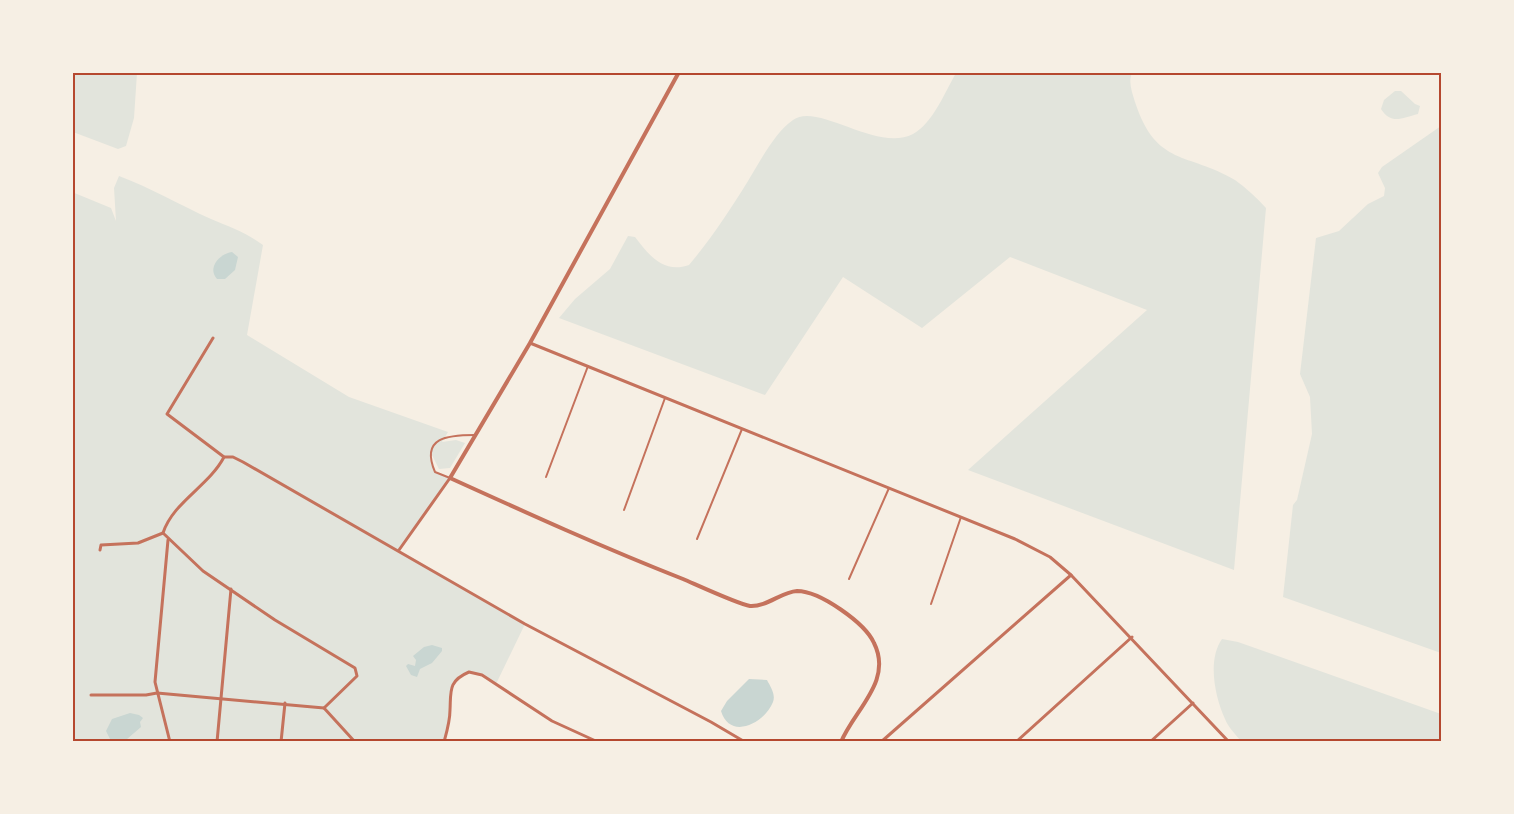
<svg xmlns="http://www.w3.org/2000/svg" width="1514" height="814" font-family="Lora,serif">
  <rect width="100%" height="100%" fill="#f6efe4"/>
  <!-- green -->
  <g fill="#e2e4dc">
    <path d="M72,73h65l-3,45 -8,28 -8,3 -45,-17z"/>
    <path d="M956,73h176c-4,9 0,19 3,29 21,65 53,50 100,78 11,8 22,18 31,28l-32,362 -266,-100 179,-160 -137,-53 -88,71 -79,-51 -78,118 -206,-77 16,-19 35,-30 18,-33 7,1c14,18 28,37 54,28 22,-26 41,-55 59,-84 11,-18 27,-49 45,-61 25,-18 84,33 120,14 20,-11 32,-42 43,-61z"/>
    <path d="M1395,91h6l14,13 5,2 -2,8c-16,4 -27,11 -37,-5l3,-9z"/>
    <path d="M1441,126v527l-158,-56 10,-92 4,-5 15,-66 -2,-37 -10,-23 16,-136 23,-7 29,-27 16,-8 1,-8 -7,-15 4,-6z"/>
    <path d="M119,176c32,12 61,29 92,43 19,8 36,14 52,26l-16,90 102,62 99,35 -6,10 14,-2 9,3 -15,25 -11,1 -7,-14 -2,5 5,12 15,6 -51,72 126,74 -29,60 -14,-9 -13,-3c-23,10 -18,17 -19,38 0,10 -4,21 -6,31h-371l-1,-549 39,16 5,13 -2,-33z"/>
    <path d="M1222,639l16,3 203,72v27h-200c-5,-6 -13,-14 -16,-22 -10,-22 -18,-59 -3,-80z"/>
  </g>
  <!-- water -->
  <g fill="#c9d6d2">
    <path d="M232,252l6,5 -3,13 -10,9h-8c-10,-11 2,-25 15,-27z"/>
    <path d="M432,645l10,3v3l-10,12 -12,6 -3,8 -6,-2 -5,-9 2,-2 7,2 1,-6 -3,-4 11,-9z"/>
    <path d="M749,679l18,1c3,6 9,14 6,22 -8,21 -43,39 -52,9l6,-10z"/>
    <path d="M130,713l9,2 4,3 -3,4 1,5 -14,12 -16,2 -5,-10 6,-12z"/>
  </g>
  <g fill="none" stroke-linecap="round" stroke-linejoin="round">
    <!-- service -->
    <g stroke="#c5725c" stroke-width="2">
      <path d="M546,477l42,-111"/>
      <path d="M450,478l-15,-6c-15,-35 13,-37 40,-37"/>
      <path d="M624,510l41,-112"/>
      <path d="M697,539l45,-110"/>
      <path d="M849,579l40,-91"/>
      <path d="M931,604l30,-87"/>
    </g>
    <!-- minor -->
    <g stroke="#c5725c" stroke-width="3">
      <path d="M213,338l-46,76 57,43h9l10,5 282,162 186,98 34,20"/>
      <path d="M530,343l485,196 35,18 21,18 158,167"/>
      <path d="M224,457c-15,29 -51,45 -61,76l40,38 72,49 80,48 2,8 -33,32 31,34"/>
      <path d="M168,540l-13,142 15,60"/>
      <path d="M100,550l1,-5 37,-2 25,-10"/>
      <path d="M399,550l51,-72"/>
      <path d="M91,695h55l11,-2 167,15"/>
      <path d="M217,742l14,-153"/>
      <path d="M281,742l4,-39"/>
      <path d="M444,742c3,-11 6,-21 6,-32 1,-19 -2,-29 19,-38l13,3 70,46 46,21"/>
      <path d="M881,742l190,-167"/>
      <path d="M1016,742l116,-105"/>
      <path d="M1150,742l43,-39"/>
    </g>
    <!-- tertiary -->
    <path stroke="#c5725c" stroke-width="4" d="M679,72l-149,271 -80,135c77,35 154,70 233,101 14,6 55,25 67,27 17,1 31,-14 47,-15 23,0 68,32 77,52 19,38 -19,66 -33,99"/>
  </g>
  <!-- border -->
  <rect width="1514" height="814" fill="none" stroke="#f6efe4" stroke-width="148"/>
  <rect x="74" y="74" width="1366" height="666" fill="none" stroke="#b5482f" stroke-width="2"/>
</svg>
